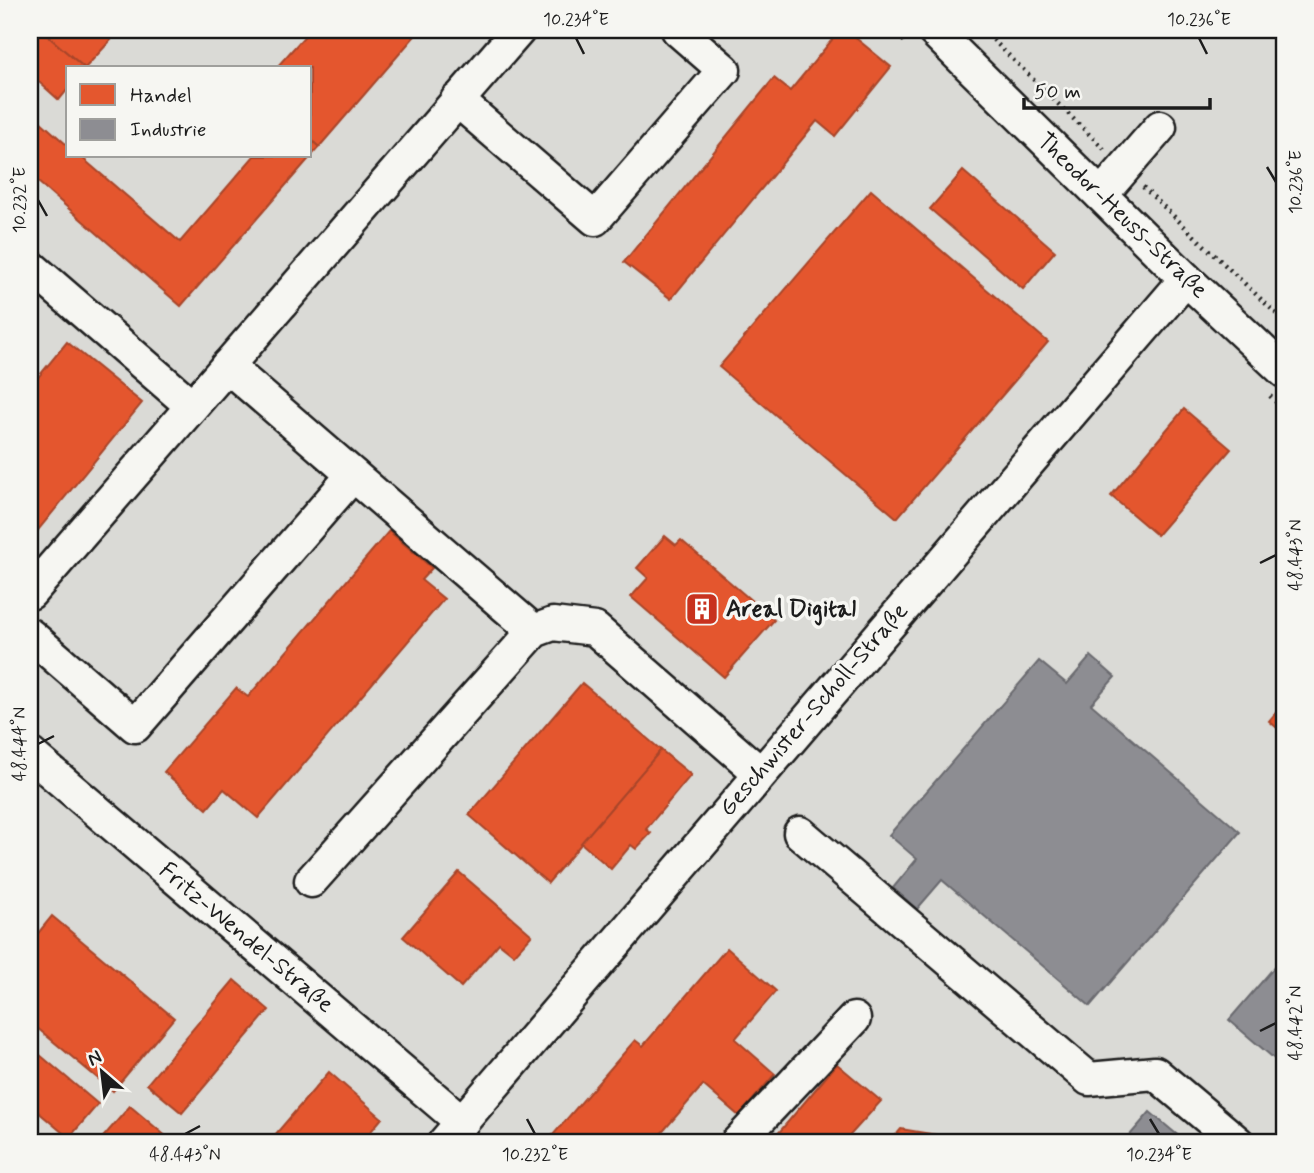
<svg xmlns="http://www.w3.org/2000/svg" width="1314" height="1173" font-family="Mynerve,sans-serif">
  <rect width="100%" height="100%" fill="#e9e9e5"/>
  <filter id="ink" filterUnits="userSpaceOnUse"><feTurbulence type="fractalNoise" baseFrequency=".0143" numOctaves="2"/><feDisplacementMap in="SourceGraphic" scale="14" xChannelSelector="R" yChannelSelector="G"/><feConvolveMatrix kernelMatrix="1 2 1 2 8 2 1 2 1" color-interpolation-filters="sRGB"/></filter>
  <g filter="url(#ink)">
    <!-- built -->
    <path fill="#dadad6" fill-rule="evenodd" d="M30,30h1254v1113h-1254zM68,68h242v88h-242z"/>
    <!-- shops -->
    <g fill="#e4572e" stroke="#a84529" stroke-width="2">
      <path d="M34,30h7l44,38h-17v21l-9,11 -29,-26v-39z"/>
      <path d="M41,30h59l11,10 -26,28z"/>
      <path d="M310,30h110l-101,117 -9,-8v-71h-34z"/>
      <path d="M840,30h6l45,37 -56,69 -18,-15 -146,178 -47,-37 150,-184 16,13z"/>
      <path d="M31,113l37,33v10h12l100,86 74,-86h56v-17l9,8 -138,159 -151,-131z"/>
      <path d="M963,171l92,80 -32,38 -93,-80z"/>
      <path d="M871,190l177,152 -151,176 -178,-151z"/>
      <path d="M67,342l75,61 -112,137v-153z"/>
      <path d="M1184,409l47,40 -74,86 -46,-39z"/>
      <path d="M389,531l43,37 -11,12 23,19 -186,219 -34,-29 -17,20 -43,-37 72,-84 12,9z"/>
      <path d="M665,536l11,9 5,-5 93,80 -50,57 -93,-80 17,-19 -11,-10z"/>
      <path d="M582,683l79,67 -113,133 -79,-68z"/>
      <path d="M1284,703v31l-15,-13z"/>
      <path d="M661,750l30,25 -45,54 5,4 -15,16 -5,-4 -20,24 -30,-26z"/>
      <path d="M459,872l73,63 -18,20 -15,-12 -38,44 -58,-50z"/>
      <path d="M52,916l122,102 -61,73 -83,-69v-79z"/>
      <path d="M727,948l49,43 -41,48 40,35 -36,42 -36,-31 -50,58h-107l89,-103 8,6z"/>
      <path d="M234,980l35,30 -87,103 -35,-29z"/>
      <path d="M40,1055l58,49 -29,34 -39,-33v-37z"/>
      <path d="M837,1064l44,37 -38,42h-73z"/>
      <path d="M329,1072l53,46 -15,18 9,7h-108z"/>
      <path d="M130,1106l44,37h-76z"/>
      <path d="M901,1129l65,11 -3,3h-74z"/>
    </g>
    <!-- industry -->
    <g fill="#8d8d92" stroke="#6b6b6f" stroke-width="2">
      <path d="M1091,656l24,21 -24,27 149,128 -150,174 -148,-126 -25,29 -24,-21 24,-29 -28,-24 150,-174 28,23z"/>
      <path d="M1284,956v111l-55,-47z"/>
      <path d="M1150,1112l37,31h-64z"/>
    </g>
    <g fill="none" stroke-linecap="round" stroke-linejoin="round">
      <defs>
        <g id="minor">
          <path d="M933,30l253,249 98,92"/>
          <path d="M457,100l138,119 129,-149 -46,-40"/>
          <path d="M1101,195l59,-68"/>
          <path d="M30,266l162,140"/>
          <path d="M227,366l307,265"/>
          <path d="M30,593l489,-563"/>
          <path d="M30,635l105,91 218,-251"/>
          <path d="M30,754l432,368"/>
          <path d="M800,833l289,246 66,-6 83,70"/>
          <path d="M311,881l223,-250 19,-7 42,5 165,144"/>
          <path d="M444,1143l742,-864"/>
          <path d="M737,1143l117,-124"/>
        </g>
      </defs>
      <!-- minor casing -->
      <use href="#minor" stroke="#1c1c1c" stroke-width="37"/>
      <!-- path -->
      <g stroke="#1c1c1c" stroke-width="4.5" stroke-dasharray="2 5" stroke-linecap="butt">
        <path d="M893,30l14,14"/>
        <path d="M983,30l121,119"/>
        <path d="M1143,187l141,134"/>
        <path d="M1270,396l14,14"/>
      </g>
      <!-- minor -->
      <use href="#minor" stroke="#f6f6f2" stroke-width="32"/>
    </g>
  </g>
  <!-- ticks -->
  <path fill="none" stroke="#1c1c1c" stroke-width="2.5" d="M576,38l8,16M1199,38l8,16M1267,167l9,15M38,200l9,16M1260,563l16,-8M38,744l16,-8M1260,1031l16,-8M527,1119l8,15M1150,1119l9,15M185,1134l15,-8"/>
  <!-- icons -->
  <defs>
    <symbol id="building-square" viewBox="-11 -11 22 22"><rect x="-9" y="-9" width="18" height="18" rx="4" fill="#c8321e" stroke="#f6f6f2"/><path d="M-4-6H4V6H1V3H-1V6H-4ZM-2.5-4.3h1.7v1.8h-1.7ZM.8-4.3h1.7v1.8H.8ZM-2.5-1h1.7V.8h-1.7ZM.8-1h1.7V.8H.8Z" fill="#fff"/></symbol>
  </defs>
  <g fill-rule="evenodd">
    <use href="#building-square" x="683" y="590" width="38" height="38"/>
  </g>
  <g text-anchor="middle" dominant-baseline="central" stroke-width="7" stroke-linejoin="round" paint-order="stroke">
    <!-- street labels -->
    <g font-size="24" fill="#1c1c1c" stroke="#f6f6f2">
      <text transform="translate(1122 216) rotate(44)">Theodor-Heuss-Straße</text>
      <text transform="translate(814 710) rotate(-49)">Geschwister-Scholl-Straße</text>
      <text transform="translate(246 938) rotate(40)">Fritz-Wendel-Straße</text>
    </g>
    <!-- poi labels -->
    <g font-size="24" font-weight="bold" fill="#1c1c1c" stroke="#f6f6f2" text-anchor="start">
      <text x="726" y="609">Areal Digital</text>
    </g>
  </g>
  <!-- margin -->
  <rect width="1314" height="1173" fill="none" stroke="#f6f6f2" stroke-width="77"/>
  <!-- legend -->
  <rect x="66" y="66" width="245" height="91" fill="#f6f6f2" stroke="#9f9f9c" stroke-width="2"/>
  <rect x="80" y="84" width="35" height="21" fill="#e4572e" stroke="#9f9f9c" stroke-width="2"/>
  <text x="130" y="102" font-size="21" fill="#1c1c1c">Handel</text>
  <rect x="80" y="119" width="35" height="21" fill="#8d8d92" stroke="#9f9f9c" stroke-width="2"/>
  <text x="130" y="136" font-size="21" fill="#1c1c1c">Industrie</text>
  <!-- north arrow -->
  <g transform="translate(102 1072) rotate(332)" stroke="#f6f6f2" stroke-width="5" paint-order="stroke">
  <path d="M0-5L12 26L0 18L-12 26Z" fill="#1c1c1c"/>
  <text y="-10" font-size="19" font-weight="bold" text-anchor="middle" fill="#1c1c1c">N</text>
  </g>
  <!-- scale -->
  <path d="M1024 98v10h186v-10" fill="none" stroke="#1c1c1c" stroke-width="3.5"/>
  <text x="1034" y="98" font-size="21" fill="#1c1c1c" stroke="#f6f6f2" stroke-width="5" paint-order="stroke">50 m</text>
  <rect x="38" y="38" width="1238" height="1096" fill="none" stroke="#1c1c1c" stroke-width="2.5"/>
  <g font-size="18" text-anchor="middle" fill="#1c1c1c">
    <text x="576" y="25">10.234°E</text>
    <text x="1199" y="25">10.236°E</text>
    <text transform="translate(1295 182) rotate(-90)" y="6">10.236°E</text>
    <text transform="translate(19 200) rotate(-90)" y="6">10.232°E</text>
    <text transform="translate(1295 555) rotate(-90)" y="6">48.443°N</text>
    <text transform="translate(19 744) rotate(-90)" y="6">48.444°N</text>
    <text transform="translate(1295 1023) rotate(-90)" y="6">48.442°N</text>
    <text x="185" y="1160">48.443°N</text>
    <text x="535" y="1160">10.232°E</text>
    <text x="1159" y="1160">10.234°E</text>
  </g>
</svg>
